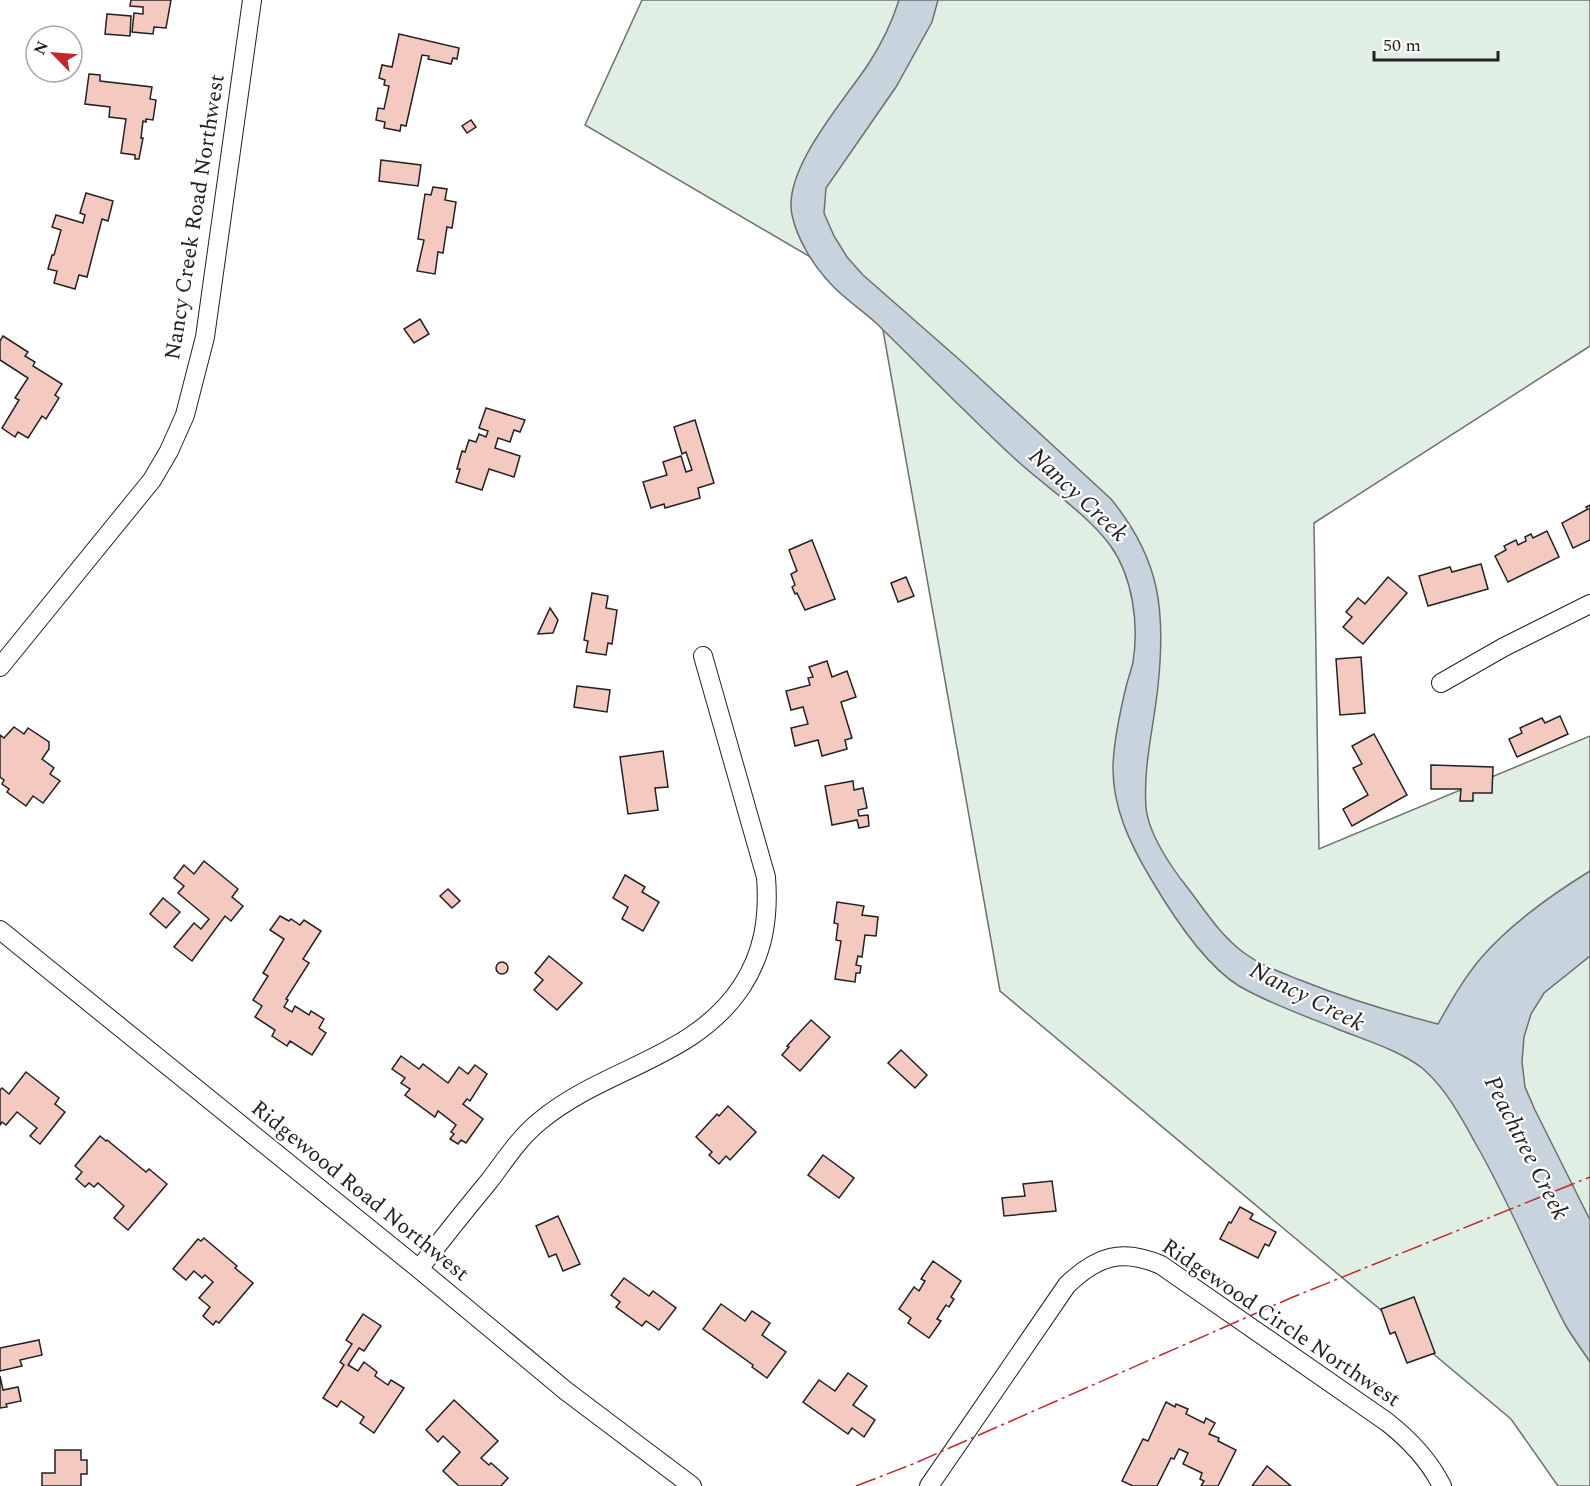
<svg xmlns="http://www.w3.org/2000/svg" width="1590" height="1486" font-family="Spectral,serif">
  <rect width="100%" height="100%" fill="#fff"/>
  <!-- green -->
  <path fill="#e0efe3" stroke="#6f6f6f" stroke-width="1.5" d="M642,0h948v346l-276,177 5,326 271,-113v750h-32l-47,-67 -511,-428 -123,-695 -292,-171z"/>
  <!-- water -->
  <path fill="#c7d3dd" stroke="#6f6f6f" stroke-width="1.5" d="M899,0h39l-6,22 -36,65 -70,101 -2,25 10,23 13,21 16,18 98,86 150,138c49,60 55,111 47,187 -4,40 -15,80 -12,121 2,26 25,60 41,80 17,22 33,48 56,65 17,13 37,20 57,28 45,18 91,32 138,44 13,-23 26,-46 43,-66 30,-35 70,-63 109,-87v85l-46,37 -13,21 -7,23 -2,25 3,25 10,23 55,110v142c-8,-12 -17,-24 -24,-36 -10,-18 -18,-37 -27,-55 -20,-42 -39,-85 -62,-125 -15,-27 -31,-58 -55,-78 -25,-19 -58,-28 -87,-40 -30,-12 -69,-26 -96,-42 -34,-21 -68,-73 -88,-107 -21,-35 -39,-72 -38,-114 1,-25 7,-53 13,-78 2,-8 5,-16 7,-25 6,-38 0,-85 -23,-117 -25,-33 -66,-59 -97,-88 -47,-44 -91,-89 -137,-134 -15,-14 -33,-25 -46,-40 -17,-18 -33,-44 -38,-68 -10,-46 53,-115 77,-152 13,-20 23,-41 30,-63z"/>
  <!-- building -->
  <g fill="#f3c9c0" stroke="#222" stroke-width="1.5">
    <path d="M131,0h40l-5,28 -12,-1 -1,7 -21,-2 2,-19 9,1v-7l-13,-1z"/>
    <path d="M107,14l24,2 -1,20 -25,-2z"/>
    <path d="M399,34l60,14 -2,11 -4,-1 -2,6 -23,-5 1,-3 -7,-1 -16,71 -5,-1 -1,6 -16,-3 1,-6 -9,-2 2,-12 6,1 5,-23 -5,-1 1,-5 -6,-2 3,-13 10,2z"/>
    <path d="M89,74l11,1v6l52,6 -2,12 6,1 -3,20 -7,-1v3l-3,-1 -2,17h2l-4,21h-4v-4l-14,-2 5,-34 -17,-2 1,-10 -25,-3z"/>
    <path d="M471,120l5,7 -9,6 -5,-7z"/>
    <path d="M381,160l40,5 -3,21 -39,-5z"/>
    <path d="M433,187l14,2 -2,11 11,2 -4,26 -5,-1 -4,26 -5,-1 -3,22 -18,-3 7,-31 -6,-1 7,-45 6,1z"/>
    <path d="M86,193l27,8 -5,20 -6,-2 -15,58 -8,-2 -4,14 -21,-6 3,-12 -9,-2 4,-14h2l7,-25 -9,-3 4,-12 27,8 2,-8 -5,-2z"/>
    <path d="M420,319l9,15 -15,9 -10,-14z"/>
    <path d="M3,336l25,16 -3,4 10,6 -2,4 29,18 -7,11 4,3 -13,21 -4,-3 -14,22 -10,-6 -3,5 -13,-9 17,-28 -4,-2 13,-20 -28,-18v-19z"/>
    <path d="M486,408l39,12 -5,12 -6,-2 -4,12 -12,-4 -3,10 25,8 -6,21 -25,-8 -7,21 -26,-8 4,-13h-3l5,-18 3,1 4,-12 7,2 3,-8 7,3 2,-6 -9,-3z"/>
    <path d="M695,420l19,63 -16,5 2,10 -35,10 -1,-4 -13,4 -8,-26 24,-7 -4,-13 18,-6 5,16 6,-2 -6,-18 -4,2 -8,-27z"/>
    <path d="M1590,505v35l-17,8 -11,-25 26,-14 -2,-2z"/>
    <path d="M1547,531l12,26 -51,25 -13,-26 11,-6 -2,-4 12,-6 2,5 8,-4 -1,-4 6,-3 2,4z"/>
    <path d="M812,540l23,59 -30,11 -8,-17 -2,1 -3,-7 3,-2 -4,-11 6,-3 -8,-21z"/>
    <path d="M1481,564l7,25 -60,17 -9,-30 31,-9 2,5z"/>
    <path d="M906,577l8,19 -16,6 -7,-19z"/>
    <path d="M1388,577l19,16 -44,51 -20,-17 9,-10 -6,-5 12,-14 7,6z"/>
    <path d="M592,593l16,3 -2,12 11,2 -5,34 -4,-1 -2,12 -20,-3 2,-11 -4,-1z"/>
    <path d="M550,608l8,12 -5,13 -15,1z"/>
    <path d="M1361,657l4,56 -25,2 -4,-56z"/>
    <path d="M827,661l5,16 15,-6 9,26 -15,5 11,36 -7,2 2,9 -25,7 -4,-16 -23,6 -4,-18 17,-4 -5,-17 -12,3 -5,-19 24,-6 -2,-7 5,-1 -4,-10z"/>
    <path d="M577,686l33,4 -3,22 -33,-5z"/>
    <path d="M1560,716l8,18 -51,23 -8,-18 13,-6 -2,-5 22,-10 3,5z"/>
    <path d="M14,727l10,7 4,-6 21,14v7l-7,10 12,9 -4,6 10,7 -17,22 -10,-7 -7,10 -19,-14 2,-3 -7,-5 2,-4 -4,-3v-42l4,3z"/>
    <path d="M1374,734l33,61 -55,31 -9,-17 25,-14 -15,-27 9,-4 -10,-18z"/>
    <path d="M663,751l5,36 -13,1 3,22 -30,4 -8,-57z"/>
    <path d="M1431,765l62,2 -1,26h-19v8h-13l1,-12h-30z"/>
    <path d="M853,781l1,9 9,-2 4,20 -9,2 1,6 9,-1 1,11 -10,2 -2,-8 -25,5 -7,-39z"/>
    <path d="M204,861l34,28 -6,8 11,9 -12,15 -6,-5 -33,45 -18,-14 20,-24 7,6 8,-10 -31,-26 6,-7 -10,-8 10,-13 10,9z"/>
    <path d="M625,875l20,12 -3,5 17,10 -16,29 -21,-12 6,-12 -15,-9z"/>
    <path d="M448,889l12,12 -8,7 -12,-12z"/>
    <path d="M163,898l17,14 -14,16 -16,-14z"/>
    <path d="M837,902l27,4 -2,9 16,2 -2,19 -11,-1 -3,22 -4,-1 -2,9 5,1 -1,7h-4l-1,9 -20,-3 6,-38 -5,-1 2,-16 -4,-1z"/>
    <path d="M280,916l9,5 2,-2 9,6 4,-5 17,11 -18,28 6,4 -23,36 2,1 -4,7 8,5 3,-6 14,9 2,-4 13,8 -5,9 7,5 -14,22 -22,-14 -3,5 -15,-10 3,-6 -20,-13 7,-11 -9,-6 15,-24 -5,-3 21,-34 -14,-9z"/>
    <path d="M549,956l33,27 -25,27 -23,-20 9,-10 -8,-7z"/>
    <circle cx="502" cy="968" r="6"/>
    <path d="M811,1020l19,17 -30,34 -18,-16 7,-8 -2,-1z"/>
    <path d="M901,1050l26,25 -12,13 -27,-25z"/>
    <path d="M401,1056l18,13 4,-5 25,19 11,-16 9,7 7,-9 12,9 -17,27 -3,-2 -4,5 20,15 -17,24 -5,-3 -3,4 -8,-5 4,-5 -3,-2 5,-7 -18,-14 -3,6 -30,-22 5,-6 -9,-6 4,-5 -13,-9z"/>
    <path d="M26,1072l33,26 -4,6 10,8 -25,32 -10,-8 7,-8 -20,-16 -11,13 -4,-3 -2,3v-35l2,-2 7,6z"/>
    <path d="M728,1106l28,26 -26,28 -4,-4 -7,8 -10,-9 3,-3 -16,-15 21,-23 2,2z"/>
    <path d="M100,1136l6,5 1,-1 39,32 3,-3 18,15 -39,46 -14,-12 10,-12 -26,-23 -4,4 -5,-4 -4,4 -9,-8 6,-7 -7,-6z"/>
    <path d="M823,1155l31,23 -15,20 -31,-23z"/>
    <path d="M1052,1181l4,30 -52,5 -2,-18 23,-2 -2,-12z"/>
    <path d="M1240,1207l13,7 -3,5 26,13 -7,14 -4,-2 -7,14 -38,-19 9,-17 2,1z"/>
    <path d="M558,1216l22,48 -17,7 -7,-17 -7,3 -13,-31z"/>
    <path d="M204,1238l33,28 -2,2 18,15 -34,40 -3,-2 -3,4 -10,-9 7,-9 -11,-9 14,-16 -8,-7 -3,3 -8,-7 -8,9 -13,-11 25,-30 3,2z"/>
    <path d="M933,1261l28,20 -10,16 3,2 -5,8 -3,-2 -9,14 4,2 -12,17 -21,-15 3,-5 -12,-9 15,-22 5,4 6,-10 -4,-2z"/>
    <path d="M624,1278l25,18 4,-5 23,17 -17,22 -13,-9 -4,5 -26,-19 4,-5 -9,-7z"/>
    <path d="M1414,1297l21,56 -28,10 -12,-31 -5,2 -9,-25z"/>
    <path d="M721,1304l24,17 7,-10 18,12 -8,12 24,17 -19,26 -15,-11 1,-2 -50,-36z"/>
    <path d="M363,1314l18,12 -17,25 -5,-3 -11,17 10,6 6,-9 13,10 -2,4 13,9 3,-5 13,8 -30,45 -14,-10 4,-6 -23,-16 -4,6 -14,-9 21,-33 -4,-3 12,-18 -6,-4z"/>
    <path d="M39,1340l3,15 -22,5 2,6 -22,5v-23z"/>
    <path d="M848,1373l19,13 -14,19 22,15 -11,17 -12,-9 -4,6 -45,-32 16,-22 16,11z"/>
    <path d="M0,1376l3,14 15,-3 3,14 -15,3 1,3 -7,1z"/>
    <path d="M454,1400l44,41 -17,17 8,7 2,-2 17,15 -7,8h-42l-16,-15 17,-19 -17,-16 -5,6 -12,-12z"/>
    <path d="M1166,1402l9,5 1,-3 12,5 -2,5 18,9 2,-5 9,5 -6,11 10,4 -1,3 18,9 -18,36h-17l3,-5 -4,-2 2,-6 -19,-9 5,-11 -9,-4 -5,10 -3,-1 -14,28h-24l-11,-5 21,-42 5,2z"/>
    <path d="M55,1450h26v10h6v14h-6v12h-39v-13h13z"/>
    <path d="M1267,1466l24,20h-39z"/>
  </g>
  <g fill="none" stroke-linecap="round" stroke-linejoin="round">
    <defs>
      <g id="minor">
        <path d="M0,667l152,-187 17,-29 16,-36 20,-78 47,-337"/>
        <path d="M1441,683l63,-36 86,-43"/>
        <path d="M0,930l419,339 147,122 126,95"/>
        <path d="M419,1269c23,-30 47,-60 71,-89 15,-20 30,-43 50,-59 65,-54 154,-62 202,-135 22,-34 27,-69 24,-109l-63,-221"/>
        <path d="M929,1486l138,-201c30,-29 55,-37 94,-20l226,157c23,18 42,38 55,64"/>
      </g>
    </defs>
    <!-- minor casing -->
    <use href="#minor" stroke="#222" stroke-width="20"/>
    <!-- minor -->
    <use href="#minor" stroke="#fff" stroke-width="18"/>
    <!-- power -->
    <path stroke="#c62828" stroke-width="1.5" stroke-dasharray="21 4.5 3 4.5" stroke-linecap="butt" d="M856,1486l57,-22 380,-167 297,-120"/>
  </g>
  <g text-anchor="middle" dominant-baseline="central" stroke-width="4.5" stroke-linejoin="round" paint-order="stroke">
    <!-- street labels -->
    <g font-size="22" fill="#222" stroke="#fff">
      <text transform="translate(195 217) rotate(-81)">Nancy Creek Road Northwest</text>
      <text transform="translate(360 1191) rotate(39)">Ridgewood Road Northwest</text>
      <text transform="translate(1281 1323) rotate(34)">Ridgewood Circle Northwest</text>
    </g>
    <!-- water labels -->
    <g font-size="24" font-style="italic" fill="#222" stroke="#fff">
      <text transform="translate(1078 495) rotate(43)">Nancy Creek</text>
      <text transform="translate(1307 997) rotate(27)">Nancy Creek</text>
      <text transform="translate(1526 1148) rotate(63)">Peachtree Creek</text>
    </g>
  </g>
  <!-- north arrow -->
  <g transform="translate(54 54) rotate(295)"><circle r="28" fill="#ffffff" stroke="#a7a7a7" stroke-width="1.5"/>
  <path d="M0-4.5L10 22L0 15L-10 22Z" fill="#c62828"/>
  <text y="-9" font-size="16" font-weight="bold" text-anchor="middle" fill="#222222">N</text>
  </g>
  <!-- scale -->
  <path d="M1374 51v9h124v-9" fill="none" stroke="#222222" stroke-width="3"/>
  <text x="1383" y="51" font-size="18" fill="#222222" stroke="#ffffff" stroke-width="4.5" paint-order="stroke">50 m</text>
</svg>
